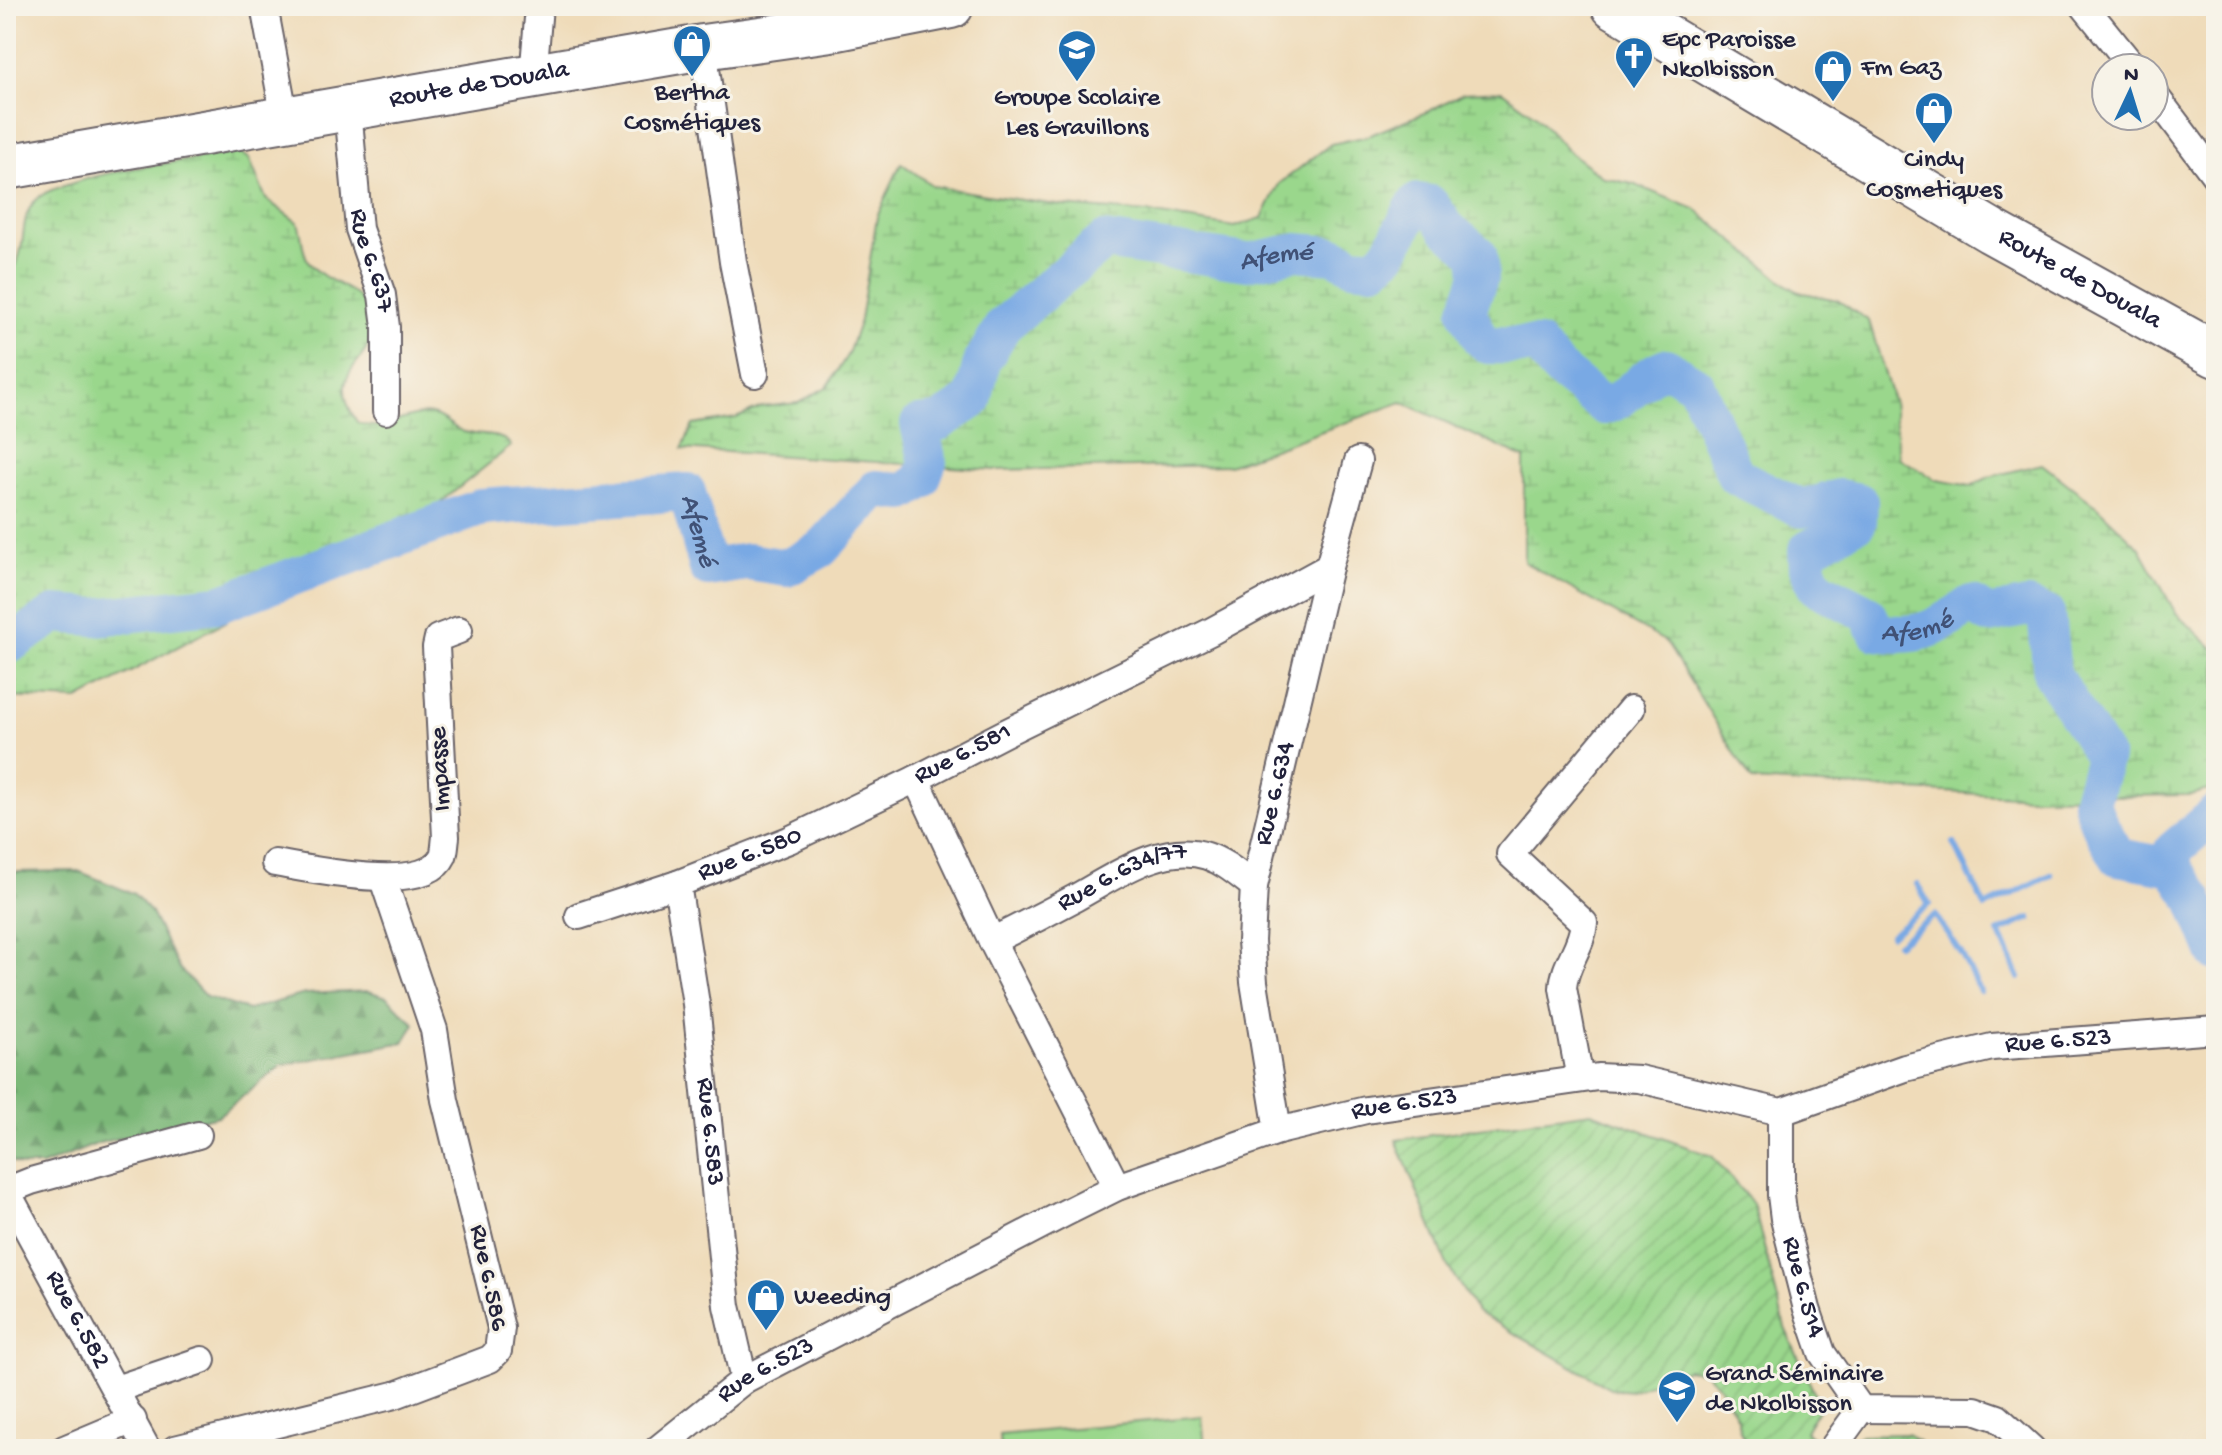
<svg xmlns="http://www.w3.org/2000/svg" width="2222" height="1455" font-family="'Gochi Hand',sans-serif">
  <defs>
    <pattern id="forest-firs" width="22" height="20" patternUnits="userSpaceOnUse" patternTransform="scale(2)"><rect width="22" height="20" fill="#7bb878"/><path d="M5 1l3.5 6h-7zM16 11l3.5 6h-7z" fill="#649564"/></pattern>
    <pattern id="wetland-marsh" width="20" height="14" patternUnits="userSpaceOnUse" patternTransform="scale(2)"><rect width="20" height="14" fill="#9ad78c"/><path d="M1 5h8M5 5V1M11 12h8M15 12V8" fill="none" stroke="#84b87a"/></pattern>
    <pattern id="garden-furrows" width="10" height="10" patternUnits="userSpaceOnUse" patternTransform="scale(2)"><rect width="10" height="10" fill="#9ad78c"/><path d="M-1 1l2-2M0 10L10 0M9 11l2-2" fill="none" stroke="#84b87a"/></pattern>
  </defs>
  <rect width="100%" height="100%" fill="#f7f3e8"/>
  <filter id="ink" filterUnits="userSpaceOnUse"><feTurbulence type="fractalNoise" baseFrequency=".0125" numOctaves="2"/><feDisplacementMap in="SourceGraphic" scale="16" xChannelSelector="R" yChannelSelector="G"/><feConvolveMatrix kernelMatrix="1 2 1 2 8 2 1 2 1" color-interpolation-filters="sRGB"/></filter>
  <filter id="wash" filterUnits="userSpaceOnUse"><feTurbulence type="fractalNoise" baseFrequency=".006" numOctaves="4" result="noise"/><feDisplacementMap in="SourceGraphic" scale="32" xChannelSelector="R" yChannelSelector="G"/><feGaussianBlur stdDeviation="1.8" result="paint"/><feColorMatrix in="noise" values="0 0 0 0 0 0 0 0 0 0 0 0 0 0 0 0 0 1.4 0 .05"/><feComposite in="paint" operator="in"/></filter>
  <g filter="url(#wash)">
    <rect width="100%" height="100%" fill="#efdbb9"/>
    <!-- forest -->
    <path fill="url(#forest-firs)" stroke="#4e6d5a" stroke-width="2" d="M78,871l56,23 16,17 28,56 28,30 42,13 57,-16 63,-3 19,6 28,27 -11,18 -122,23 -64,51 -119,27 -57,23h-19l-17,-6v-285l10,-3z"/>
    <!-- wetland -->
    <g fill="url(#wetland-marsh)" stroke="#5e7c64" stroke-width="2">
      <path d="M1502,91l34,25 31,34 37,28 29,6 62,25 92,76 12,7 38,8 32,21 24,80 6,57 38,22 34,6 18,-9 53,-13 53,41 45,43 35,64 41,39v137l-26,7 -157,2 -281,-16 -86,-139 -142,-80v-104l-122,-56 -173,63 -233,5 -314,-21 11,-24 43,-7 26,-11 36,-4 30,-17 20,-32 12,-34 17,-103 24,-54 32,23 54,9 77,11 84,7 86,14 28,-9 17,-34 52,-40 37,-8 61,-25 34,-18z"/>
      <path d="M238,152l11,6 17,41 32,24c5,13 3,29 12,41 21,25 58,20 61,63 3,39 -49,41 -14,95 23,13 49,-10 74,-8 13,2 22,15 33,18 16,5 38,0 47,14l-86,69 -347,185 -72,-3v-422c25,-19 10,-52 28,-73 8,-10 21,-13 33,-17 56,-19 113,-22 171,-33z"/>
    </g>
    <!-- park -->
    <path fill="#9ad78c" stroke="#5e7c64" stroke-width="2" d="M1202,1416l3,33h-205l-1,-14z"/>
    <!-- garden -->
    <g fill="url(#garden-furrows)" stroke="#5e7c64" stroke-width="2">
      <path d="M1591,1112l121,44 41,48 32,124 35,78 -15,25 20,18h-80c1,-12 -8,-19 -7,-30l-19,-33 -14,-14 -18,-3 -56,22 -19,-2 -135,-77 -30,-47 -51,-125z"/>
      <path d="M1908,1434l16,12 1,3h-79l14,-14z"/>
    </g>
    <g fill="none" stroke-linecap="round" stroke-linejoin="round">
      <!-- stream -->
      <g stroke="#79a9e4" stroke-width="6">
        <path d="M1954,843l31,64 66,-32"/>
        <path d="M1891,935l38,-31 -12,-20"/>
        <path d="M1897,944l38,-29 27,40 18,36"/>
        <path d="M2019,978l-20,-46 31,-14"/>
      </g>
      <!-- river -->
      <g stroke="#79a9e4" stroke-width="38">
        <path id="s1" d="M6,647l49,-33 41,3 123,-13 263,-97 205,-15 21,76 40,-6 39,6 34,-19 55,-60 28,3 17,-11 7,-19 -9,-38 20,-2 34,-22 9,-38 21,-36 101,-85 143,21 49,-10 38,3 19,10 21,2 15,-13 23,-44 6,-8 12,2 17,24 31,26 2,21 -13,37 13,26 8,7 50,1 20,23 46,37c21,-4 38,-31 62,-39l30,18 40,91 66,33 37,-11 20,4 -1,20 -51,28 1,19 8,18 52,27 9,18c43,7 60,-4 94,-28l17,11 40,-8 18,7 6,60 52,83 -13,46 7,19 20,35 55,10 22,33 21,52"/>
        <path d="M2173,867v-17l43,-37"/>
      </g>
    </g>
  </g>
  <g filter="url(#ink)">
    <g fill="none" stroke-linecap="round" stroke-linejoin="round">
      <defs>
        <g id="street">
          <path d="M264,6l21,113"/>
          <path d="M2084,6l50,62"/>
          <path d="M703,47l30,215 22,112"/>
          <path d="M533,77l6,-71"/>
          <path d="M2154,94l62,83"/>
          <path id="s2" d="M348,109l11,120 23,66 4,32v84"/>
          <path d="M275,863c34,6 150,32 168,-7 2,-5 2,-13 3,-19l-10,-190 2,-9 21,-8"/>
          <path id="s3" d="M677,884l19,120 31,302 17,74"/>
          <path id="s4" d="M579,916l98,-32 112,-44 127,-61"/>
          <path id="s5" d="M992,941c28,-14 55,-28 83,-43 37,-20 87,-57 132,-42 18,6 32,19 47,30"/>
          <path d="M1580,1079l-17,-91c1,-24 19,-40 21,-65l-74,-69 121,-145"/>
          <path id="s6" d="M1781,1112v83l3,24 23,90 15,44 39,56 114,1 23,8 34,31"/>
          <path id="s7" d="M1278,1131l-24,-149 -3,-41 3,-55 75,-319 29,-106"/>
          <path id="s8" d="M1117,1187l-125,-246 -76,-162 89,-46 205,-101 119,-65"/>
          <path id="s9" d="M6,1190l141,259"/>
          <path d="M6,1191l25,-10 167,-46"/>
          <path d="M116,1389l86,-29"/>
          <path d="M64,1449l69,-29"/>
          <path d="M175,1449l220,-54 95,-36 8,-8 3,-23 -56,-228 -11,-70 -51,-151"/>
          <path id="s10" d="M658,1449l86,-69 321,-167 52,-26 161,-56 88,-21 232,-33 41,2 142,33 124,-44 87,-21 224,-17"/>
          <path d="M1832,1449l29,-40"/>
        </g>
        <g id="highway">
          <path id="s11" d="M1614,6l377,225 225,124"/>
          <path id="s12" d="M6,167l697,-120 135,-19 113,-22"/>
        </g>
      </defs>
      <!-- street casing -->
      <use href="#street" stroke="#6a6367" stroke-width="30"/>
      <!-- highway casing -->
      <use href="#highway" stroke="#6a6367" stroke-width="48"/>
      <!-- street -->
      <use href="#street" stroke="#fff" stroke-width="26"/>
      <!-- highway -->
      <use href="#highway" stroke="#fff" stroke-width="44"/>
    </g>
  </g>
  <!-- icons -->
  <defs>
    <symbol id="shop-pin" viewBox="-11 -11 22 30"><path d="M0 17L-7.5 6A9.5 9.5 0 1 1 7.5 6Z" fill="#1f6fb2" stroke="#f7f3e8"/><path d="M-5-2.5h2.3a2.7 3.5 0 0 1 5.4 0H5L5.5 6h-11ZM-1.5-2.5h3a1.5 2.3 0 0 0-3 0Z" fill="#fff"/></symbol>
    <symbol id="school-pin" viewBox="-11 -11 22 30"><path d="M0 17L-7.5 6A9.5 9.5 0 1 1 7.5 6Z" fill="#1f6fb2" stroke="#f7f3e8"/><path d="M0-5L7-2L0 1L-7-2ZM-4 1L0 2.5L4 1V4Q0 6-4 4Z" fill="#fff"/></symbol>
    <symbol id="church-pin" viewBox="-11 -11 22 30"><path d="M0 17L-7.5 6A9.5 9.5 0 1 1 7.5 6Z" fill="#1f6fb2" stroke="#f7f3e8"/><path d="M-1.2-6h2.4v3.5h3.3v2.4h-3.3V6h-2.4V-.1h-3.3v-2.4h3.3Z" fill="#fff"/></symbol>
    <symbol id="university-pin" viewBox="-11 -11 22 30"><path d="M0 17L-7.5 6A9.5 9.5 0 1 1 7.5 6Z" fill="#1f6fb2" stroke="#f7f3e8"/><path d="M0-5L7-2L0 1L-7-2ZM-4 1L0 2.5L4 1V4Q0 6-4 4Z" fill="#fff"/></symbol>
  </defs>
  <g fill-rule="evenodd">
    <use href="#shop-pin" x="670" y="22" width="44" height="60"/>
    <use href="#school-pin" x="1055" y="27" width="44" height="60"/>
    <use href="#church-pin" x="1612" y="34" width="44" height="60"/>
    <use href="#shop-pin" x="1811" y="47" width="44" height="60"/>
    <use href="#shop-pin" x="1912" y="89" width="44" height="60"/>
    <use href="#shop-pin" x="744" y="1276" width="44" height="60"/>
    <use href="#university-pin" x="1655" y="1368" width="44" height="60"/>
  </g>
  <g text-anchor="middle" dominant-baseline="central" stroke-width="6" stroke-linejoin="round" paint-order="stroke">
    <!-- poi labels -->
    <g font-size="26" fill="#22223b" stroke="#f7f3e8" text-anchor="start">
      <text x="1662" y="41">Epc Paroisse<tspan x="1662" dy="30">Nkolbisson</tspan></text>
      <text x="1861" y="69">Fm Gaz</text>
      <text x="692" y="94" text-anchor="middle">Bertha<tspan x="692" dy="30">Cosmétiques</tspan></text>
      <text x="1077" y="99" text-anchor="middle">Groupe Scolaire<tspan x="1077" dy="30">Les Gravillons</tspan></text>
      <text x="1934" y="161" text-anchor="middle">Cindy<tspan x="1934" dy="30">Cosmetiques</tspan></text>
      <text x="794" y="1298">Weeding</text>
      <text x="1705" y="1375">Grand Séminaire<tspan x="1705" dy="30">de Nkolbisson</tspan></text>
    </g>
    <!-- street labels -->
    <g font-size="26" fill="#22223b" stroke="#f7f3e8">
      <text stroke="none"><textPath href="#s12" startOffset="480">Route de Douala</textPath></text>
      <text stroke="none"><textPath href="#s2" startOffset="154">Rue 6.637</textPath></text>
      <text stroke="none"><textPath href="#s11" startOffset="540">Route de Douala</textPath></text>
      <text stroke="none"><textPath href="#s8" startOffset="508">Rue 6.581</textPath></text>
      <text transform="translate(442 769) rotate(-93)">Impasse</text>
      <text stroke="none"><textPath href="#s7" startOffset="342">Rue 6.634</textPath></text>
      <text stroke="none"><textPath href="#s4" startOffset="182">Rue 6.580</textPath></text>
      <text stroke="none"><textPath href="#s5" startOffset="146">Rue 6.634/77</textPath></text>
      <text stroke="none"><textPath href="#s10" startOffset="1500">Rue 6.523</textPath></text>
      <text stroke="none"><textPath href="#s10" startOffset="830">Rue 6.523</textPath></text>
      <text stroke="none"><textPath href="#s3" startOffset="250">Rue 6.583</textPath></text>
      <text transform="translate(487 1278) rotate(78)">Rue 6.586</text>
      <text stroke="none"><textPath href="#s6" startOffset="178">Rue 6.514</textPath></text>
      <text stroke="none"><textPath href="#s9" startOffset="148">Rue 6.582</textPath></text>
      <text stroke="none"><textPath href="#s10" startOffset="134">Rue 6.523</textPath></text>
    </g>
    <!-- water labels -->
    <g font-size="28" font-style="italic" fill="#405176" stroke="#f7f3e8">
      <text stroke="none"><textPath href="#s1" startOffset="1544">Afemé</textPath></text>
      <text stroke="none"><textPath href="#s1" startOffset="750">Afemé</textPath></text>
      <text stroke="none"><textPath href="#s1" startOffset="2624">Afemé</textPath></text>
    </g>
  </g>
  <!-- margin -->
  <rect width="2222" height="1455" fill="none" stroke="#f7f3e8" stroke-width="32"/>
  <!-- north arrow -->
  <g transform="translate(2130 92) rotate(4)"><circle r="38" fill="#f7f3e8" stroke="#a29fa3" stroke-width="2"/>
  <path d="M0-6L14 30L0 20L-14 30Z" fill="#1f6fb2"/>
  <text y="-12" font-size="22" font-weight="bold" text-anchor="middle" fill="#22223b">N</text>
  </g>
</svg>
